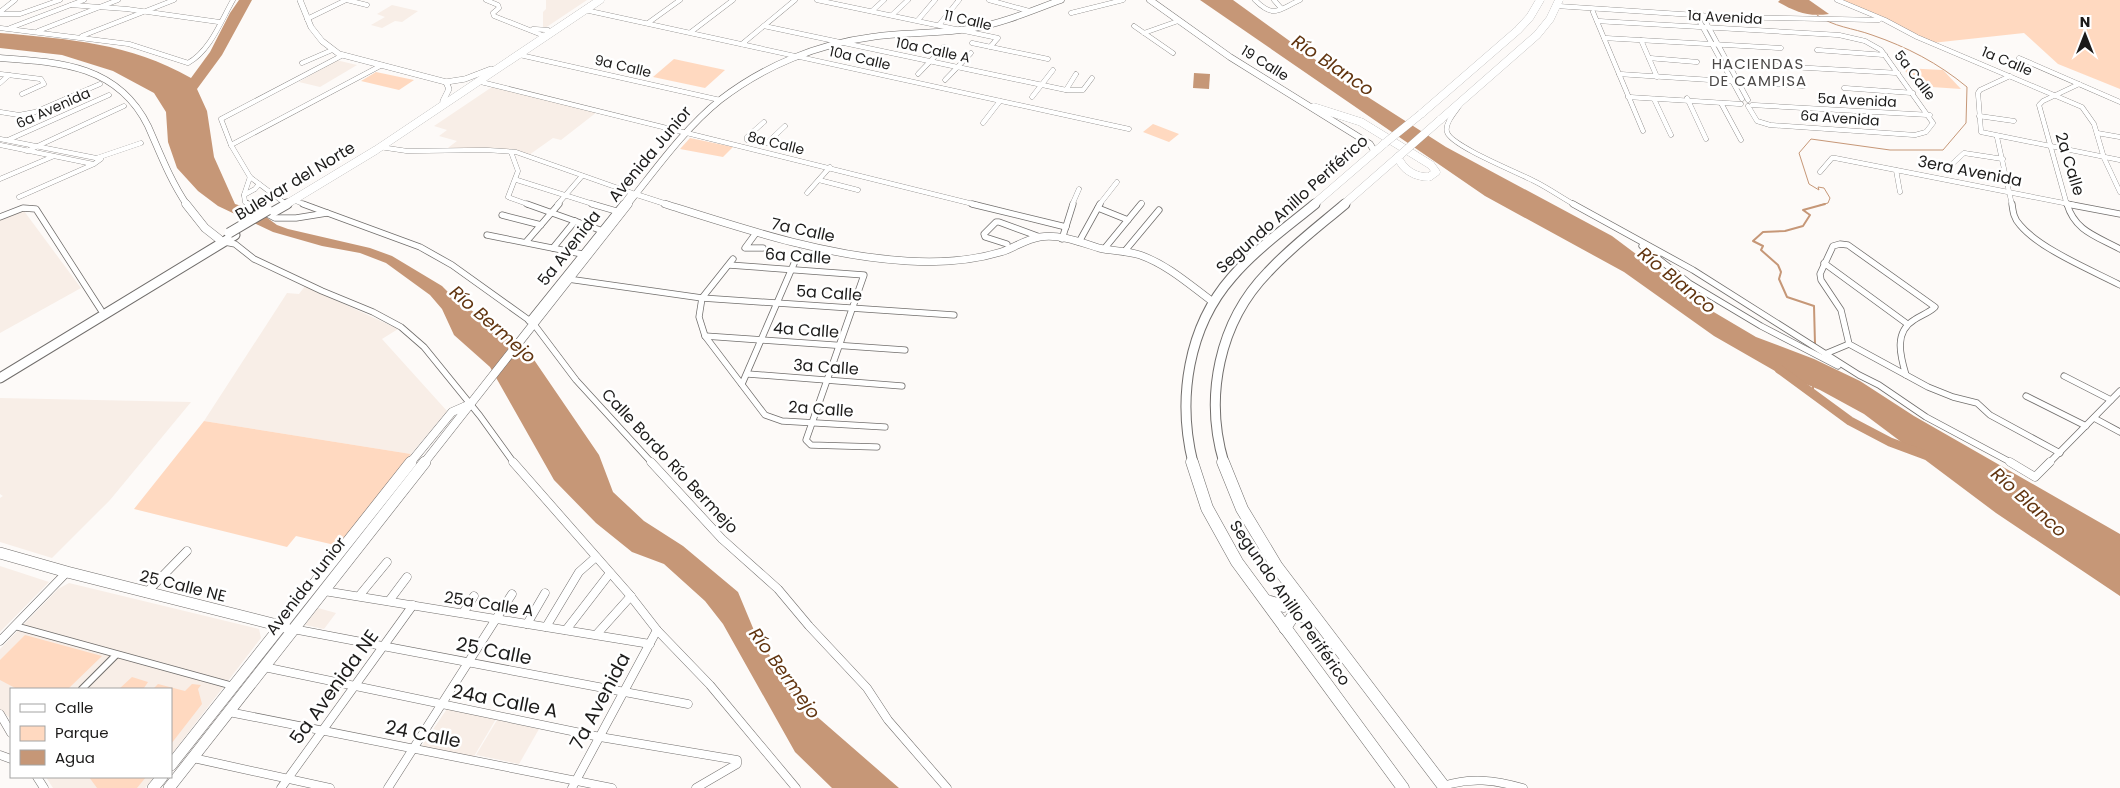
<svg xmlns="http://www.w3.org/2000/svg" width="2120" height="788" font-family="Poppins,sans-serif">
  <rect width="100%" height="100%" fill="#fdfaf8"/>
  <!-- built -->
  <g fill="#f8eee7">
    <path d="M546,0h41l-42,28h-2v-16l3,-3z"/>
    <path d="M392,5l26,6 -16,11 -7,-1 -13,7 -11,-3 14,-8 -8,-3z"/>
    <path d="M336,60l21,5 -37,22 -21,-5z"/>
    <path d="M492,87l82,20 23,5 -36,28 -8,-2 -24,17 -15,-4 -69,-1 12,-9 -18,-5 8,-6 -13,-4z"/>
    <path d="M24,211l57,77 -81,45v-113z"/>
    <path d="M305,286l93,43 -16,10 65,72 -36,43 -207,-33 83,-128 12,1z"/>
    <path d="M0,398l191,4 -81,98 -58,58 -52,-16v-44l3,-2 -3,-2z"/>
    <path d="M0,566l49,16 -49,50z"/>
    <path d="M69,583l190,46 2,9 -90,117v-66h-160v30l-11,-9v-61l58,-60z"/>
    <path d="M318,608l18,5 -12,16 -19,-4z"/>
    <path d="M447,709l49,10 -23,39 -52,-11z"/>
    <path d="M497,720l42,9 -20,35 -43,-9z"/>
    <path d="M46,777h108l-9,11h-92z"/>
  </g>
  <!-- green -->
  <g fill="#ffd9c0">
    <path d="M1837,0h283v89l-62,-25 -34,-31 -92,10z"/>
    <path d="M674,59l51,11 -20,18 -52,-11z"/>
    <path d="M1903,68l40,2 18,19 -44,-3z"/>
    <path d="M376,72l38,8 -15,10 -38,-9z"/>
    <path d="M1153,124l26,10 -10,8 -26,-10z"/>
    <path d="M690,138l43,9 -10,10 -43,-8z"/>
    <path d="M204,421l207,33 -72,92 -43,-10 -9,11 -153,-38z"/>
    <path d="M25,635l77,21 -34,33h-51l-17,-9v-20z"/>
    <path d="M132,677l16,5 -4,6 4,1h-29z"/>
    <path d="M158,684l27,7 7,-7 9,1 -3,4 4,15 -31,40v-55h-18z"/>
    <path d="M89,777h57l-9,11h-40z"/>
  </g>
  <!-- water -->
  <g fill="#c69777">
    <path d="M239,0h13l-30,55 -25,34 10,22 7,46 21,47 23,7 19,14 11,4 82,19 22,8 50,30 12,12 74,53 71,104 14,37 31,29 39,25 55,46 20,48 56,74 85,74h-67l-37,-36 -72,-128 -18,-23 -41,-37 -32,-12 -36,-29 -42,-43 -64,-113 -36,-32 -12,-26 -12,-14 -44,-32 -26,-10 -38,-7 -49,-14 -55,-26 -20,-15 -21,-23 -9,-26 -2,-30 -12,-19 -41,-22 -51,-16 -62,-7v-15c70,6 129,10 191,45l19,-26 20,-39z"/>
    <path d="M1200,0h33l127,92 86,55 166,89 100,75 44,26 58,22 46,22 54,35 206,118v62l-124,-83 -132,-99 -44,-24 -45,-19 -61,-35 -90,-64 -139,-76z"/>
    <path d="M1780,0h29l20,14c-21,3 -33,-2 -51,-12z"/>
    <path d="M1194,73l16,1 -1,15 -16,-1z"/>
  </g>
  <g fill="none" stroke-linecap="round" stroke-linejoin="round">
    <!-- stream-far1 -->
    <path stroke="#c69777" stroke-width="1" d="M1817,15c16,12 36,13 55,20 35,12 66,28 95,52l-1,36 -23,27h-53l-79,-11 -12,14 10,31 10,6 -1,-3 6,1 6,10 -2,5 -8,2"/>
    <!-- stream -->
    <g stroke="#c69777" stroke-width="2">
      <path d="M1815,344l-1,-38 -27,-9 -8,-18 2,-7 -3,-7 -17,-15 2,-4 -10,-5 10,-9 22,-1 18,-5 7,-11 -7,-5 22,-6"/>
      <path d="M1813,386v9"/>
    </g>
    <!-- river -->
    <path stroke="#c69777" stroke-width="9" d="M1779,369l71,52 40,21 35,13"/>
    <defs>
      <g id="pedestrian">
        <path d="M15,626l218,60"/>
        <path d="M82,689l34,-34"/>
      </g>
      <g id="minor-far2">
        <path d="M347,0l20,5"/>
        <path d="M486,0l12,5 1,3 -6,5 1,3 48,19"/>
        <path d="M817,0l181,38 -8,9"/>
        <path d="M989,0l40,11"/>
        <path d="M1255,0c19,19 23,10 45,0"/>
        <path d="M1274,0l7,8"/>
        <path d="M1837,0l48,20 32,17 165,70 12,17 10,34 16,34"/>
        <path d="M71,5l56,4 92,13"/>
        <path d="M1557,6l169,11 153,3"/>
        <path d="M585,10l544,119"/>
        <path d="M872,11l12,-11"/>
        <path d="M0,12l15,-12"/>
        <path d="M1593,12l50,119"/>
        <path d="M1071,13l52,-13"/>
        <path d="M1695,13l47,86"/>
        <path d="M0,14h20l40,-14"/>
        <path d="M892,15l16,-15"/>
        <path d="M1702,15l46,85"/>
        <path d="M307,19l39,-19"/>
        <path d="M918,20l17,-20"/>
        <path d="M1597,21l242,14 26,6 16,9 52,73 -7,9 -11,3 -145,-10 -13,-4 -9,-15"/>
        <path d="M648,23l32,-23"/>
        <path d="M939,25l20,-25"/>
        <path d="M764,26l302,64h17l9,-12"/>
        <path d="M1134,26l39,27"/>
        <path d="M0,28l129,16 59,19c22,-12 33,-42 45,-63"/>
        <path d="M10,28l74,-28"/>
        <path d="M533,29l15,1"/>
        <path d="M38,31l80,-31"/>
        <path d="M691,32l42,-32"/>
        <path d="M1144,33l34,-12"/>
        <path d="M82,36l92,-36"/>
        <path d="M1604,38l177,10"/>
        <path d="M1641,40l16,37"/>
        <path d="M972,43l76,16"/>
        <path d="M742,44l53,-44"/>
        <path d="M1817,50l68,5"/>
        <path d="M520,55l200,45"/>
        <path d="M1649,58l48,4"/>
        <path d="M2019,58l101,44"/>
        <path d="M302,63l30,-13"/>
        <path d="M1722,63l176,10"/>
        <path d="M0,74l41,5 3,5 -22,10"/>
        <path d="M918,74l26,-27"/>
        <path d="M1619,74l185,12"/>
        <path d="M2010,76l-30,14 -2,3 3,39 139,28"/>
        <path d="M945,80l26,-27"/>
        <path d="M481,82l496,123"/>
        <path d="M0,83l9,-8"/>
        <path d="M1844,88l69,5"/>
        <path d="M1066,90l10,-16"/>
        <path d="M1032,97l21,-27"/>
        <path d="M1628,97l113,7"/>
        <path d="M1687,98l19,41"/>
        <path d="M1654,99l17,36"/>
        <path d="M1462,102c-5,8 -18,21 -15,30 4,14 72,41 87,49 14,7 27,16 41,24"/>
        <path d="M1721,103l20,37"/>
        <path d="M1752,105l178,10"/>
        <path d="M0,112l19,3 16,-3 65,-28"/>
        <path d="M1979,116l35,5"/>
        <path d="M764,122l-17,15v3l20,3 18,-17"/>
        <path d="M983,123l17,-22"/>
        <path d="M2097,133l23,4"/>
        <path d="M1997,137l15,68"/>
        <path d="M0,139l101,20 -7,5 -75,33"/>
        <path d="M8,140l101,-45"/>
        <path d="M0,145l93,19"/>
        <path d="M231,145l151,-80"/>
        <path d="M380,147l27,4 79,-1 30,2 122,43"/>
        <path d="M27,151l97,-45"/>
        <path d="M511,152l7,19 -10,26 22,8"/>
        <path d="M97,158l44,-15"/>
        <path d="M1951,165l13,-12 39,6"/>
        <path d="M1896,170l4,22"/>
        <path d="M1820,172l12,-14h3l239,47"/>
        <path d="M250,177l-6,18 1,7 5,3"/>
        <path d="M0,179l54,-23"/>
        <path d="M517,180l79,25"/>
        <path d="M819,180l39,10"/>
        <path d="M807,193l23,-26"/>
        <path d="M244,195l11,-6 4,-5"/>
        <path d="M293,200l13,5"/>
        <path d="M282,201l-32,-24 -19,-32 -10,-26 122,-64"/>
        <path d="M557,205l25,-29"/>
        <path d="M622,205l9,-12"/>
        <path d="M1072,205l7,-16"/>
        <path d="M1099,205l18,-23"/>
        <path d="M1140,205l2,-2"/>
        <path d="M2067,205l-28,-100 4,-4 36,-17"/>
      </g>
      <g id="minor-far1">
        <path d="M248,204l27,14h21l31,-5"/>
        <path d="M303,204l117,43 32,18 81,58 43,57 76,83"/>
        <path d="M527,204l73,26"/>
        <path d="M592,204l24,7"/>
        <path d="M972,204l94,23"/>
        <path d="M1573,204l120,66 166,105 20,10 47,32 86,46"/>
        <path d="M2012,204c1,8 2,15 8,21 20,24 71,45 100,60"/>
        <path d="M2067,204c8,27 29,32 53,45"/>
        <path d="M2067,204l53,10"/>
        <path d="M1098,208l30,12"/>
        <path d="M502,215l39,10"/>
        <path d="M0,217l23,-9 13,1 65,101"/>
        <path d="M756,233l-11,15h18"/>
        <path d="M487,235l95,19"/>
        <path d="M1062,239l11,-35"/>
        <path d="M225,242l10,2 19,15 68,32 51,21 28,15 23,20 56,69 34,47"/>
        <path d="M526,242l33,-38"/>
        <path d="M1079,242l21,-38"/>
        <path d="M1007,244l-22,-7 -1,-3 12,-12h3l41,15"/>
        <path d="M1840,244l8,1 87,62c-6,6 -14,8 -21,13 -20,12 -14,35 -8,55l-57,-31 -8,-34 -20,-30 -1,-6 13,-28z"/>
        <path d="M1642,246l47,37 72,43 77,40"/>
        <path d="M553,248l22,-27"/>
        <path d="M1104,249l37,-45"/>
        <path d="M1124,252l35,-42"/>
        <path d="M733,259l-31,39 -3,19 6,19 60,79 17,6 103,6"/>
        <path d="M1824,263l82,60"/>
        <path d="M729,265l135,10 -58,165 5,5 66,2"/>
        <path d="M568,279l134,19 252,17"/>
        <path d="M529,321l94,-117"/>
        <path d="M705,336l200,14"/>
        <path d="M1825,354l24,-10"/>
        <path d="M748,374l154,12"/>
        <path d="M1906,375l22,12 25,10 24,6 13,12 70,38"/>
        <path d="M2064,376l47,24"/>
        <path d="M742,384l57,-132"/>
        <path d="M2026,396l60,30"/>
        <path d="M2094,418l26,14"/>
        <path d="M2049,463l71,-72"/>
      </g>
      <g id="minor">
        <path d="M513,462l116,132 28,36 53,55 86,103"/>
        <path d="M651,462l71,77 56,50 31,37 58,62 21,32 59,68"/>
        <path d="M2010,462l25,15 15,-15"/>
        <path d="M324,591l326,53"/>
        <path d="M146,593l41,-42"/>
        <path d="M359,596l28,-34"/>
        <path d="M389,601l18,-24"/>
        <path d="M463,613l11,-17"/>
        <path d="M527,624l18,-31"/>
        <path d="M546,627l33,-55 17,-15"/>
        <path d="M293,629l395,75"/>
        <path d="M566,630l44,-57"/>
        <path d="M596,635l35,-39"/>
        <path d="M0,641l67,-69"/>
        <path d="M264,667l336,70 137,23v4l-41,24"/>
        <path d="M229,712l383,76"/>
        <path d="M0,714l11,19"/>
        <path d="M0,755l11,4"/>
        <path d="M193,758l137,30"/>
        <path d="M37,777l7,11"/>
        <path d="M1443,786c28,-9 52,-6 80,2"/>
        <path d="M281,788l132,-183"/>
        <path d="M388,788l124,-194"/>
        <path d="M572,788l85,-158"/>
      </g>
      <g id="tertiary-far1">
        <path d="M300,0l11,27 11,14 17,13 107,28 19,-3 26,-10"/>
        <path d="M443,101l6,-12 -3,-7"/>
        <path d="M638,195l31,10"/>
      </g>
      <path id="tertiary" d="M665,204c79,25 159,52 242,57 31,2 64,0 94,-9 13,-4 25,-13 39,-15 20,-3 40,5 59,11 13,3 28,3 41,7 28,10 50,30 73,47"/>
      <g id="secondary-far2">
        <path d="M1150,0l80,57 140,87 5,8"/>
        <path d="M0,58c60,4 118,7 148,68 12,27 22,54 39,79"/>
        <path d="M627,205c29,-36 57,-76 93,-105 44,-34 97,-56 152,-63 34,-5 69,-3 102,-9 30,-5 59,-18 87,-28"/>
      </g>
      <g id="secondary-far1">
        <path d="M186,204l19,24 14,11"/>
        <path d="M410,463l42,-51 16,-7"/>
        <path d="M424,463l204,-259"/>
      </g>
      <g id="secondary">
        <path d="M0,553l67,19 218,55"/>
        <path d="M171,765l240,-303"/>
        <path d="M153,788l9,-11"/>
        <path d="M169,788l256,-326"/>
      </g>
      <g id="primary-far2">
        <path d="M1314,107l47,15 70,43 5,7 -7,5c-14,0 -26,-7 -31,-20"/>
        <path d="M1421,114l97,-84 12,-13 10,-17"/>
        <path d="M1440,120l97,-85 13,-16 9,-19"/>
        <path d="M1313,205l72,-62"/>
        <path d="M1343,205l56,-49"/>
      </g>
      <g id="primary-far1">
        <path d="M1193,463c-16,-64 -5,-136 39,-186 24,-28 55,-50 83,-73"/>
        <path d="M1224,463c-20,-66 -5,-141 44,-191 23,-25 51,-46 77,-68"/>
      </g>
      <g id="primary">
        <path d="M1192,462l15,46 30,54 166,226"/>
        <path d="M1223,462l19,47 35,58 168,221"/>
        <path d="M1267,601l17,5 6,-3 2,-5 -1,-10"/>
        <path d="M1285,628l8,-12 21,1"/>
      </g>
      <path id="trunk-far1" d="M285,205l91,-55 224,-150"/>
      <g id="trunk">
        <path d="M273,212l14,-8"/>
        <path d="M0,378l235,-143"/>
      </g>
    </defs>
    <!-- pedestrian casing -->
    <use href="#pedestrian" stroke="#716e6c" stroke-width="8"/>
    <!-- minor-far2 casing -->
    <use href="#minor-far2" stroke="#716e6c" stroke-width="5"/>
    <!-- minor-far1 casing -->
    <use href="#minor-far1" stroke="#716e6c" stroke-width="7"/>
    <!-- minor casing -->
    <use href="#minor" stroke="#716e6c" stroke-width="9"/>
    <!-- tertiary-far1 casing -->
    <use href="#tertiary-far1" stroke="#716e6c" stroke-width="6"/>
    <!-- tertiary casing -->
    <use href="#tertiary" stroke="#716e6c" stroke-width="8"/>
    <!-- secondary-far2 casing -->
    <use href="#secondary-far2" stroke="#716e6c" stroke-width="7"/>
    <!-- secondary-far1 casing -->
    <use href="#secondary-far1" stroke="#716e6c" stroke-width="9"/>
    <!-- secondary casing -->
    <use href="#secondary" stroke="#716e6c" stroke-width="12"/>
    <!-- primary-far2 casing -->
    <use href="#primary-far2" stroke="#716e6c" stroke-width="8"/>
    <!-- primary-far1 casing -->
    <use href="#primary-far1" stroke="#716e6c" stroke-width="11"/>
    <!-- primary casing -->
    <use href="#primary" stroke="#716e6c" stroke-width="13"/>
    <!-- trunk-far1 casing -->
    <use href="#trunk-far1" stroke="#716e6c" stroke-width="8"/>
    <!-- trunk casing -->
    <use href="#trunk" stroke="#716e6c" stroke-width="11"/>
    <!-- pedestrian -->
    <use href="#pedestrian" stroke="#fff" stroke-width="6"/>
    <!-- minor-far2 -->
    <use href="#minor-far2" stroke="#fff" stroke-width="4.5"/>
    <!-- minor-far1 -->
    <use href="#minor-far1" stroke="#fff" stroke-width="5.5"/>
    <!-- minor -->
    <use href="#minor" stroke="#fff" stroke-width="8"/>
    <!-- tertiary-far1 -->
    <use href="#tertiary-far1" stroke="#fff" stroke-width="5.5"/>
    <!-- tertiary -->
    <use href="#tertiary" stroke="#fff" stroke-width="7"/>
    <!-- secondary-far2 -->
    <use href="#secondary-far2" stroke="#fff" stroke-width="6"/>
    <!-- secondary-far1 -->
    <use href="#secondary-far1" stroke="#fff" stroke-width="8"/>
    <!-- secondary -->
    <use href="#secondary" stroke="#fff" stroke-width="11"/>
    <!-- primary-far2 -->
    <use href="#primary-far2" stroke="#fff" stroke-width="8"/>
    <!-- primary-far1 -->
    <use href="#primary-far1" stroke="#fff" stroke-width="9"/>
    <!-- primary -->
    <use href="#primary" stroke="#fff" stroke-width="12"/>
    <!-- trunk-far1 -->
    <use href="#trunk-far1" stroke="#fff" stroke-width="8"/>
    <!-- trunk -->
    <use href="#trunk" stroke="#fff" stroke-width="9"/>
    <defs>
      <g id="primary-bridge">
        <path d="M1385,143l36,-29"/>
        <path d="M1399,156l41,-36"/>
      </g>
      <path id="trunk-bridge" d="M229,233l39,-23"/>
    </defs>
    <!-- primary-bridge casing -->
    <use href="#primary-bridge" stroke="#716e6c" stroke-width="8" stroke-linecap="butt"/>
    <!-- trunk-bridge casing -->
    <use href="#trunk-bridge" stroke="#716e6c" stroke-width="11" stroke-linecap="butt"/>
    <!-- primary-bridge -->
    <use href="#primary-bridge" stroke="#fff" stroke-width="8"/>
    <!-- trunk-bridge -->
    <use href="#trunk-bridge" stroke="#fff" stroke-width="9"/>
  </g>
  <g text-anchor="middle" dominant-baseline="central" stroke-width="5" stroke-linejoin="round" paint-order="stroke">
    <!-- far-street labels -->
    <g font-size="14" fill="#1c1b1a" stroke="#fff">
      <text transform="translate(1725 17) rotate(3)">1a Avenida</text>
      <text transform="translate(968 20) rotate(13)">11 Calle</text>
      <text transform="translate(933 50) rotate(12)">10a Calle A</text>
      <text transform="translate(860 58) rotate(13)">10a Calle</text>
      <text transform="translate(2007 61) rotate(23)">1a Calle</text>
      <text transform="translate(1265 63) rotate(32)">19 Calle</text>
      <text transform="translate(623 66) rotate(13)">9a Calle</text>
      <text transform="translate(1915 75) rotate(53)">5a Calle</text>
      <text transform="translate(1857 100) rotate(3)">5a Avenida</text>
      <text transform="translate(53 108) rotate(-24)">6a Avenida</text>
      <text transform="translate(1840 118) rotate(4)">6a Avenida</text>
      <text transform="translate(776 143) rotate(14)">8a Calle</text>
    </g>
    <!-- far-neighbourhood labels -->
    <g font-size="15" letter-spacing="1" fill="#4c4948" stroke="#fff">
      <text x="1758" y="63">HACIENDAS<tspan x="1758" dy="17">DE CAMPISA</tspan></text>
    </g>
    <!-- street labels -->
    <g font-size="16" fill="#1c1b1a" stroke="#fff">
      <text transform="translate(650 154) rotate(-50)">Avenida Junior</text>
      <text transform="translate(2070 164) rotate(73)">2a Calle</text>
      <text transform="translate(1970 171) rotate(11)">3era Avenida</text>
      <text transform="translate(295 181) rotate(-31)">Bulevar del Norte</text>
      <text transform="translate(1292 204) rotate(-42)">Segundo Anillo Periférico</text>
      <text transform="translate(803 230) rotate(12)">7a Calle</text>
      <text transform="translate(569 248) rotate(-52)">5a Avenida</text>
      <text transform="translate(798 256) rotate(4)">6a Calle</text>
      <text transform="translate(829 293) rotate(4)">5a Calle</text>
      <text transform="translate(806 330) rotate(4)">4a Calle</text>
      <text transform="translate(826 367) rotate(4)">3a Calle</text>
      <text transform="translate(821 409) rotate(4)">2a Calle</text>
      <text transform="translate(670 461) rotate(47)">Calle Bordo Río Bermejo</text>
      <text transform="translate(183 586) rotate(14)">25 Calle NE</text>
      <text transform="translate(306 586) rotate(-52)">Avenida Junior</text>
      <text transform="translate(1290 603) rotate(55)">Segundo Anillo Periférico</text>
      <text transform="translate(489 604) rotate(9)">25a Calle A</text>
    </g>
    <!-- water labels -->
    <g font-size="18" font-style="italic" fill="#61340f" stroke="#fff">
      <text transform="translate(1333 65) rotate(34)">Río Blanco</text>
      <text transform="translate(1677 280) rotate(39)">Río Blanco</text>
      <text transform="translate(493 324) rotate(41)">Río Bermejo</text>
      <text transform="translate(2029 502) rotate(42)">Río Blanco</text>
      <text transform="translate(785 673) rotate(54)">Río Bermejo</text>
    </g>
    <!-- near-street labels -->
    <g font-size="19" fill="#1c1b1a" stroke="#fff">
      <text transform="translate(494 651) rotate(11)">25 Calle</text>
      <text transform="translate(334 687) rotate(-54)">5a Avenida NE</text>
      <text transform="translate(505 701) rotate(11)">24a Calle A</text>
      <text transform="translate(600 701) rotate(-62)">7a Avenida</text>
      <text transform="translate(423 734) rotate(11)">24 Calle</text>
    </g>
  </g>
  <!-- legend -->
  <rect x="10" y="688" width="162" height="90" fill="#ffffff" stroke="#a4a4a3"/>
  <rect x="20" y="704" width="25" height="8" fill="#ffffff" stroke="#a4a4a3"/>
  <text x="55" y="713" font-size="15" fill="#1c1b1a">Calle</text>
  <rect x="20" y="726" width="25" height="15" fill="#ffd9c0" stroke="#a4a4a3"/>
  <text x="55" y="738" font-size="15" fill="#1c1b1a">Parque</text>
  <rect x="20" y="750" width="25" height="15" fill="#c69777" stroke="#a4a4a3"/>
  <text x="55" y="763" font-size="15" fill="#1c1b1a">Agua</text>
  <!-- north arrow -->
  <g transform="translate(2085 35)" stroke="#ffffff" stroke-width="4" paint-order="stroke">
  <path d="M0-4L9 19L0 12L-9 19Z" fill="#1c1b1a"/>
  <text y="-8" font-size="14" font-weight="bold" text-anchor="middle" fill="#1c1b1a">N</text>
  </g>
</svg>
